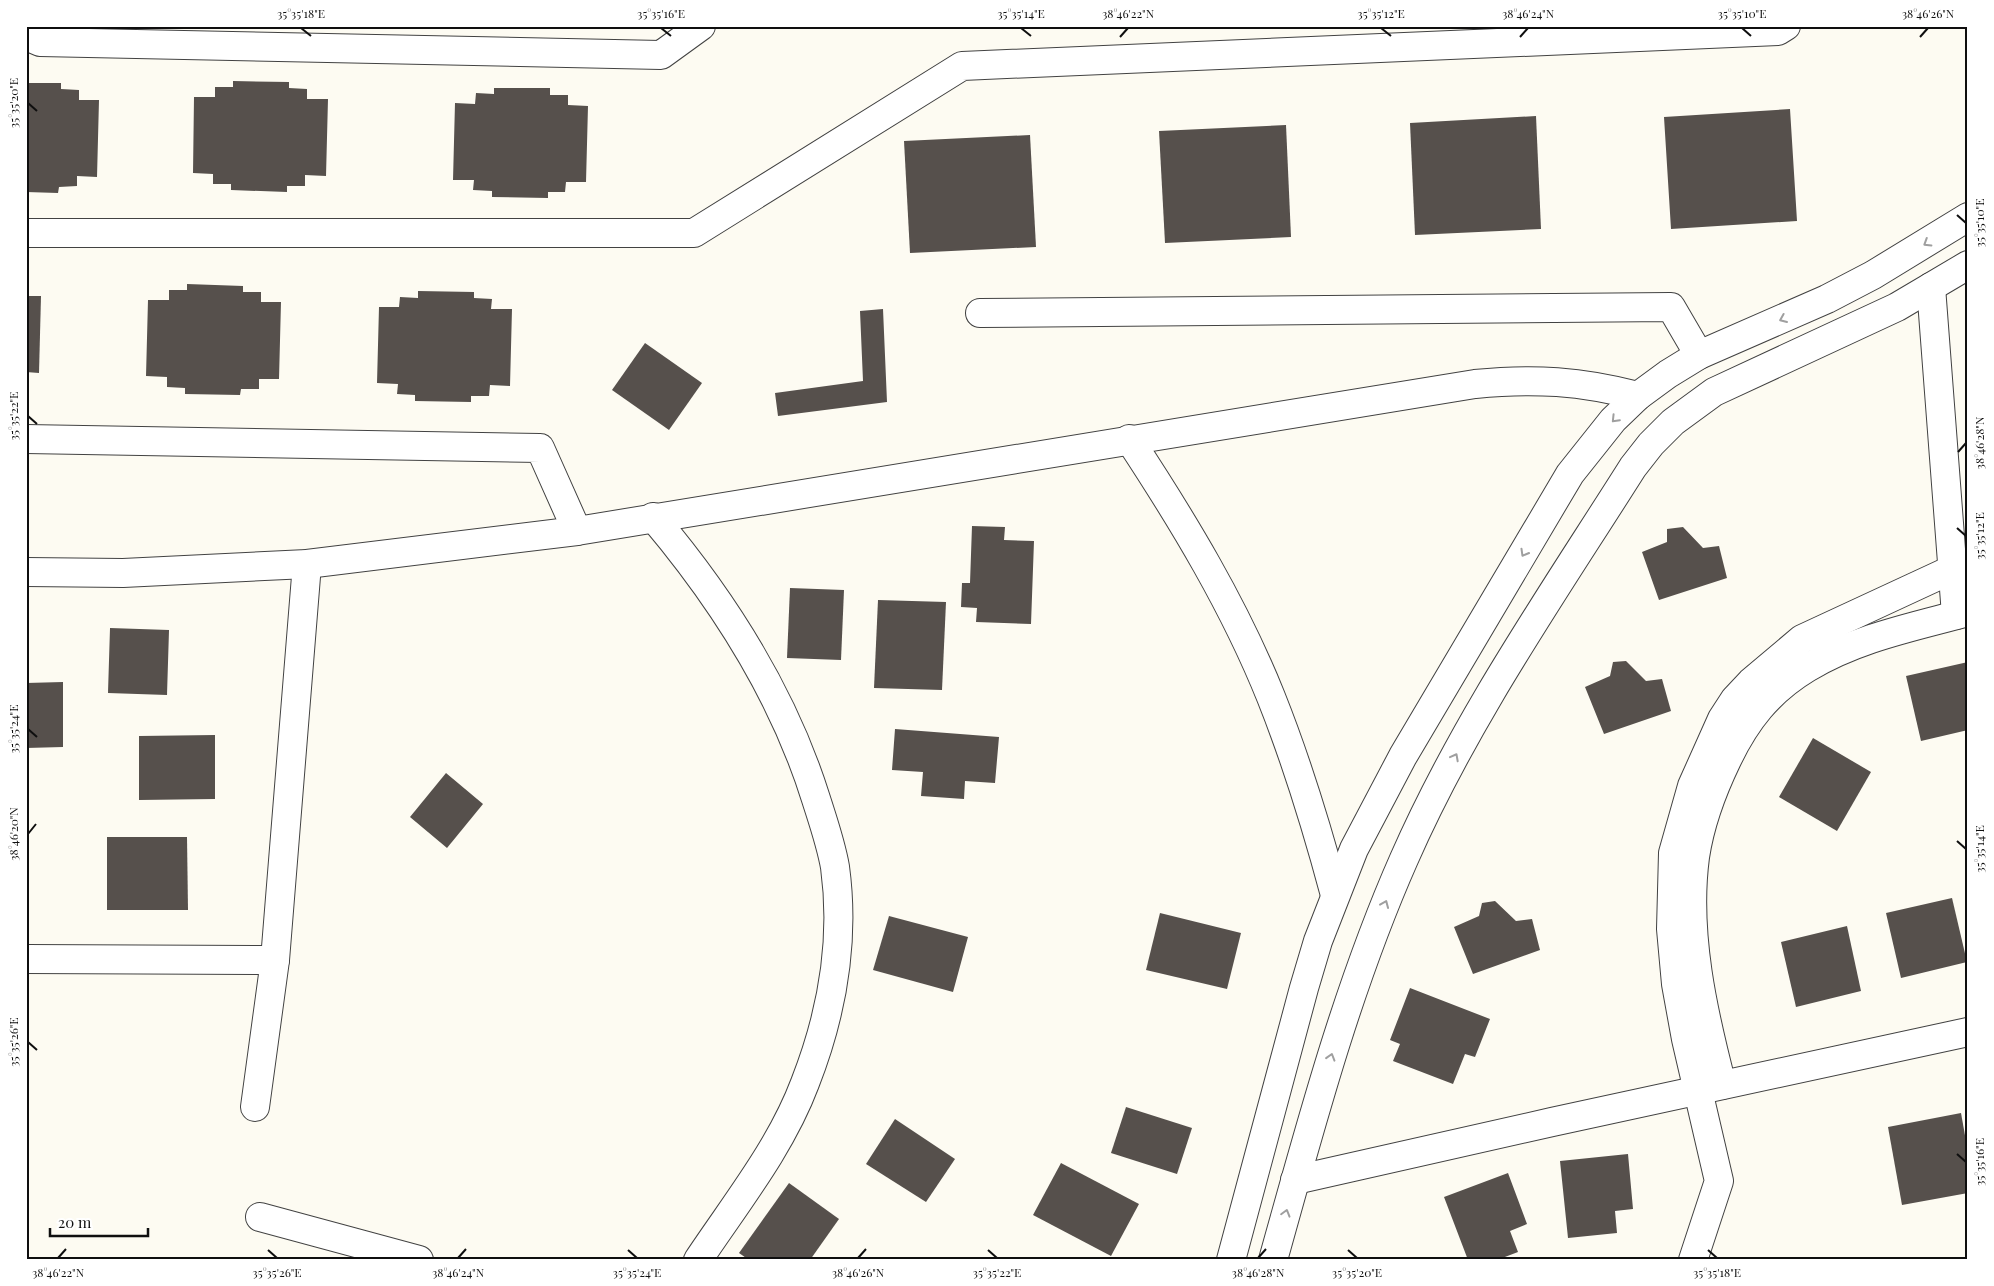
<svg xmlns="http://www.w3.org/2000/svg" width="1994" height="1286" font-family="'Playfair Display',serif">
  <rect width="100%" height="100%" fill="#fdfbf2"/>
  <!-- building -->
  <g fill="#56504c">
    <path d="M233,81l56,1v6l18,1v10h21l-2,77 -21,-1v11h-18v6l-56,-2v-6h-18v-10l-20,-1 1,-76h21v-10h18z"/>
    <path d="M26,83h35v6l18,1v10h20l-2,77 -20,-1v10l-18,1 -1,6 -32,-1z"/>
    <path d="M494,88h56v7h18v10l20,1 -2,76h-20l-1,10h-17v6l-56,-1v-6l-19,-1 1,-10h-21l2,-77 20,1 1,-11 18,1z"/>
    <path d="M1790,109l7,112 -126,8 -7,-112z"/>
    <path d="M1536,116l5,113 -126,6 -5,-112z"/>
    <path d="M1286,125l5,112 -126,6 -6,-112z"/>
    <path d="M1030,135l6,112 -126,6 -6,-112z"/>
    <path d="M187,284l56,2v6h18v10h20l-2,77h-20v10h-18l-1,6 -55,-1v-6l-18,-1v-10l-21,-1 2,-76h21v-10h18z"/>
    <path d="M418,291l56,1v6l18,1 -1,10h21l-2,77 -20,-1 -1,11h-18v6l-56,-1v-6l-18,-1 1,-10 -21,-1 2,-76h20l1,-10 18,1z"/>
    <path d="M26,296h15l-2,77 -13,-1z"/>
    <path d="M883,309l4,93 -109,14 -3,-23 88,-12 -3,-70z"/>
    <path d="M645,343l57,40 -33,47 -57,-40z"/>
    <path d="M972,526l33,1 -1,13 30,1 -3,83 -55,-2 1,-14 -16,-1 1,-24h8z"/>
    <path d="M1683,527l20,21 16,-2 8,32 -68,22 -17,-48 25,-10v-13z"/>
    <path d="M790,588l54,2 -3,70 -54,-2z"/>
    <path d="M878,600l68,2 -4,88 -68,-2z"/>
    <path d="M110,628l59,2 -2,65 -59,-2z"/>
    <path d="M1626,661l20,20 16,-2 9,32 -67,23 -19,-47 25,-11 3,-14z"/>
    <path d="M1968,662v68l-47,11 -15,-65z"/>
    <path d="M63,682v65l-37,1v-65z"/>
    <path d="M895,729l104,8 -4,46 -30,-2 -1,18 -43,-3 2,-24 -31,-2z"/>
    <path d="M215,735v64l-76,1v-64z"/>
    <path d="M1813,738l58,34 -34,59 -58,-34z"/>
    <path d="M446,773l37,31 -36,44 -37,-31z"/>
    <path d="M107,837h80l1,73h-81z"/>
    <path d="M1952,898l15,64 -66,16 -15,-65z"/>
    <path d="M1495,901l21,20 16,-2 8,31 -67,24 -19,-47 25,-11 3,-13z"/>
    <path d="M1160,913l81,20 -14,56 -81,-19z"/>
    <path d="M889,916l79,21 -15,55 -80,-22z"/>
    <path d="M1847,926l14,65 -65,16 -15,-65z"/>
    <path d="M1410,988l80,31 -15,38 -10,-3 -12,30 -60,-23 7,-17 -10,-4z"/>
    <path d="M1126,1107l66,21 -15,46 -66,-21z"/>
    <path d="M1961,1113l7,39v41l-66,12 -14,-78z"/>
    <path d="M895,1119l60,40 -29,43 -60,-38z"/>
    <path d="M1628,1154l5,55 -18,2 2,22 -49,5 -8,-77z"/>
    <path d="M1061,1163l78,41 -28,52 -78,-41z"/>
    <path d="M1508,1173l19,51 -17,7 8,21 -21,8h-29l-24,-63z"/>
    <path d="M789,1183l50,36 -29,41h-61l-10,-7z"/>
  </g>
  <g fill="none" stroke-linecap="round" stroke-linejoin="round">
    <defs>
      <g id="minor">
        <path d="M26,36l14,6 621,13 40,-29"/>
        <path d="M26,233h668l268,-167 816,-35 8,-5"/>
        <path d="M1931,287l25,328"/>
        <path d="M980,313l691,-6 28,48"/>
        <path d="M26,439l514,9 37,83"/>
        <path d="M1129,439c54,82 105,166 142,258 26,65 46,131 64,198"/>
        <path d="M653,517c71,84 130,176 163,282 7,22 15,45 19,68 10,73 -3,147 -30,216 -24,64 -69,120 -107,177"/>
        <path d="M26,572l97,1 184,-9 270,-33 898,-147c59,-6 106,-3 163,12"/>
        <path d="M26,959l249,1"/>
        <path d="M1722,1085c-19,-73 -37,-152 -27,-228 5,-33 18,-68 32,-97 19,-40 42,-69 80,-92 49,-30 106,-41 161,-56"/>
        <path d="M255,1107l20,-147 32,-396"/>
        <path d="M1295,1180l257,-58 416,-90"/>
        <path d="M260,1217l159,43"/>
        <path d="M1693,1260l26,-79 -33,-142 -10,-55 -5,-55 2,-76 19,-67 30,-67 13,-20 16,-17 51,-43 151,-70 15,-5"/>
      </g>
      <g id="tertiary">
        <path d="M1231,1260l73,-272 14,-47 36,-92 49,-93 167,-282 43,-54 25,-24 30,-22 31,-19 128,-56 46,-24 95,-58"/>
        <path d="M1273,1260c38,-136 74,-272 131,-401 61,-139 148,-264 229,-392l18,-23 22,-22 41,-30 183,-85 71,-42"/>
      </g>
    </defs>
    <!-- minor casing -->
    <use href="#minor" stroke="#424242" stroke-width="30"/>
    <!-- tertiary casing -->
    <use href="#tertiary" stroke="#424242" stroke-width="30"/>
    <!-- minor -->
    <use href="#minor" stroke="#fff" stroke-width="28"/>
    <!-- tertiary -->
    <use href="#tertiary" stroke="#fff" stroke-width="28"/>
  </g>
  <!-- one-way arrows -->
  <defs><path id="oneway-chevron" d="M-2-3.5L2.5 0L-2 3.5" fill="none" stroke-width="1.6" stroke-linecap="round" stroke-linejoin="round" transform="scale(1.25)"/></defs>
  <g stroke="#9f9f9f">
    <use href="#oneway-chevron" transform="translate(1927 243) rotate(148)"/>
    <use href="#oneway-chevron" transform="translate(1783 319) rotate(157)"/>
    <use href="#oneway-chevron" transform="translate(1615 419) rotate(134)"/>
    <use href="#oneway-chevron" transform="translate(1524 553) rotate(120)"/>
    <use href="#oneway-chevron" transform="translate(1455 757) rotate(-62)"/>
    <use href="#oneway-chevron" transform="translate(1385 904) rotate(-67)"/>
    <use href="#oneway-chevron" transform="translate(1331 1057) rotate(-73)"/>
    <use href="#oneway-chevron" transform="translate(1286 1213) rotate(-74)"/>
  </g>
  <!-- ticks -->
  <path fill="none" stroke="#0f0f0f" stroke-width="2" d="M301,28l10,8M661,28l10,8M1021,28l10,8M1381,28l10,8M1742,28l9,8M1120,37l8,-9M1520,37l8,-9M1920,37l8,-9M28,103l9,8M1957,215l9,8M28,416l9,8M1958,452l8,-9M1957,528l9,8M28,729l9,8M28,834l8,-10M1957,841l9,8M28,1042l9,8M1957,1154l9,8M268,1250l9,8M628,1250l9,8M988,1250l9,8M1348,1250l9,8M1708,1250l9,8M58,1258l8,-9M458,1258l8,-9M858,1258l8,-9M1258,1258l8,-9"/>
  <!-- border -->
  <rect width="1994" height="1286" fill="none" stroke="#ffffff" stroke-width="55"/>
  <!-- scale -->
  <path d="M50 1228v8h98v-8" fill="none" stroke="#0f0f0f" stroke-width="2.5"/>
  <text x="58" y="1228" font-size="15" fill="#0f0f0f" stroke="#ffffff" stroke-width="4" paint-order="stroke">20 m</text>
  <rect x="28" y="28" width="1938" height="1230" fill="none" stroke="#0f0f0f" stroke-width="2"/>
  <g font-size="12" text-anchor="middle" fill="#0f0f0f">
    <text x="301" y="18">35°35'18"E</text>
    <text x="661" y="18">35°35'16"E</text>
    <text x="1021" y="18">35°35'14"E</text>
    <text x="1128" y="18">38°46'22"N</text>
    <text x="1381" y="18">35°35'12"E</text>
    <text x="1528" y="18">38°46'24"N</text>
    <text x="1742" y="18">35°35'10"E</text>
    <text x="1928" y="18">38°46'26"N</text>
    <text transform="translate(14 103) rotate(-90)" y="4">35°35'20"E</text>
    <text transform="translate(1980 223) rotate(-90)" y="4">35°35'10"E</text>
    <text transform="translate(14 416) rotate(-90)" y="4">35°35'22"E</text>
    <text transform="translate(1980 443) rotate(-90)" y="4">38°46'28"N</text>
    <text transform="translate(1980 536) rotate(-90)" y="4">35°35'12"E</text>
    <text transform="translate(14 729) rotate(-90)" y="4">35°35'24"E</text>
    <text transform="translate(14 834) rotate(-90)" y="4">38°46'20"N</text>
    <text transform="translate(1980 849) rotate(-90)" y="4">35°35'14"E</text>
    <text transform="translate(14 1042) rotate(-90)" y="4">35°35'26"E</text>
    <text transform="translate(1980 1162) rotate(-90)" y="4">35°35'16"E</text>
    <text x="58" y="1277">38°46'22"N</text>
    <text x="277" y="1277">35°35'26"E</text>
    <text x="458" y="1277">38°46'24"N</text>
    <text x="637" y="1277">35°35'24"E</text>
    <text x="858" y="1277">38°46'26"N</text>
    <text x="997" y="1277">35°35'22"E</text>
    <text x="1258" y="1277">38°46'28"N</text>
    <text x="1357" y="1277">35°35'20"E</text>
    <text x="1717" y="1277">35°35'18"E</text>
  </g>
</svg>
